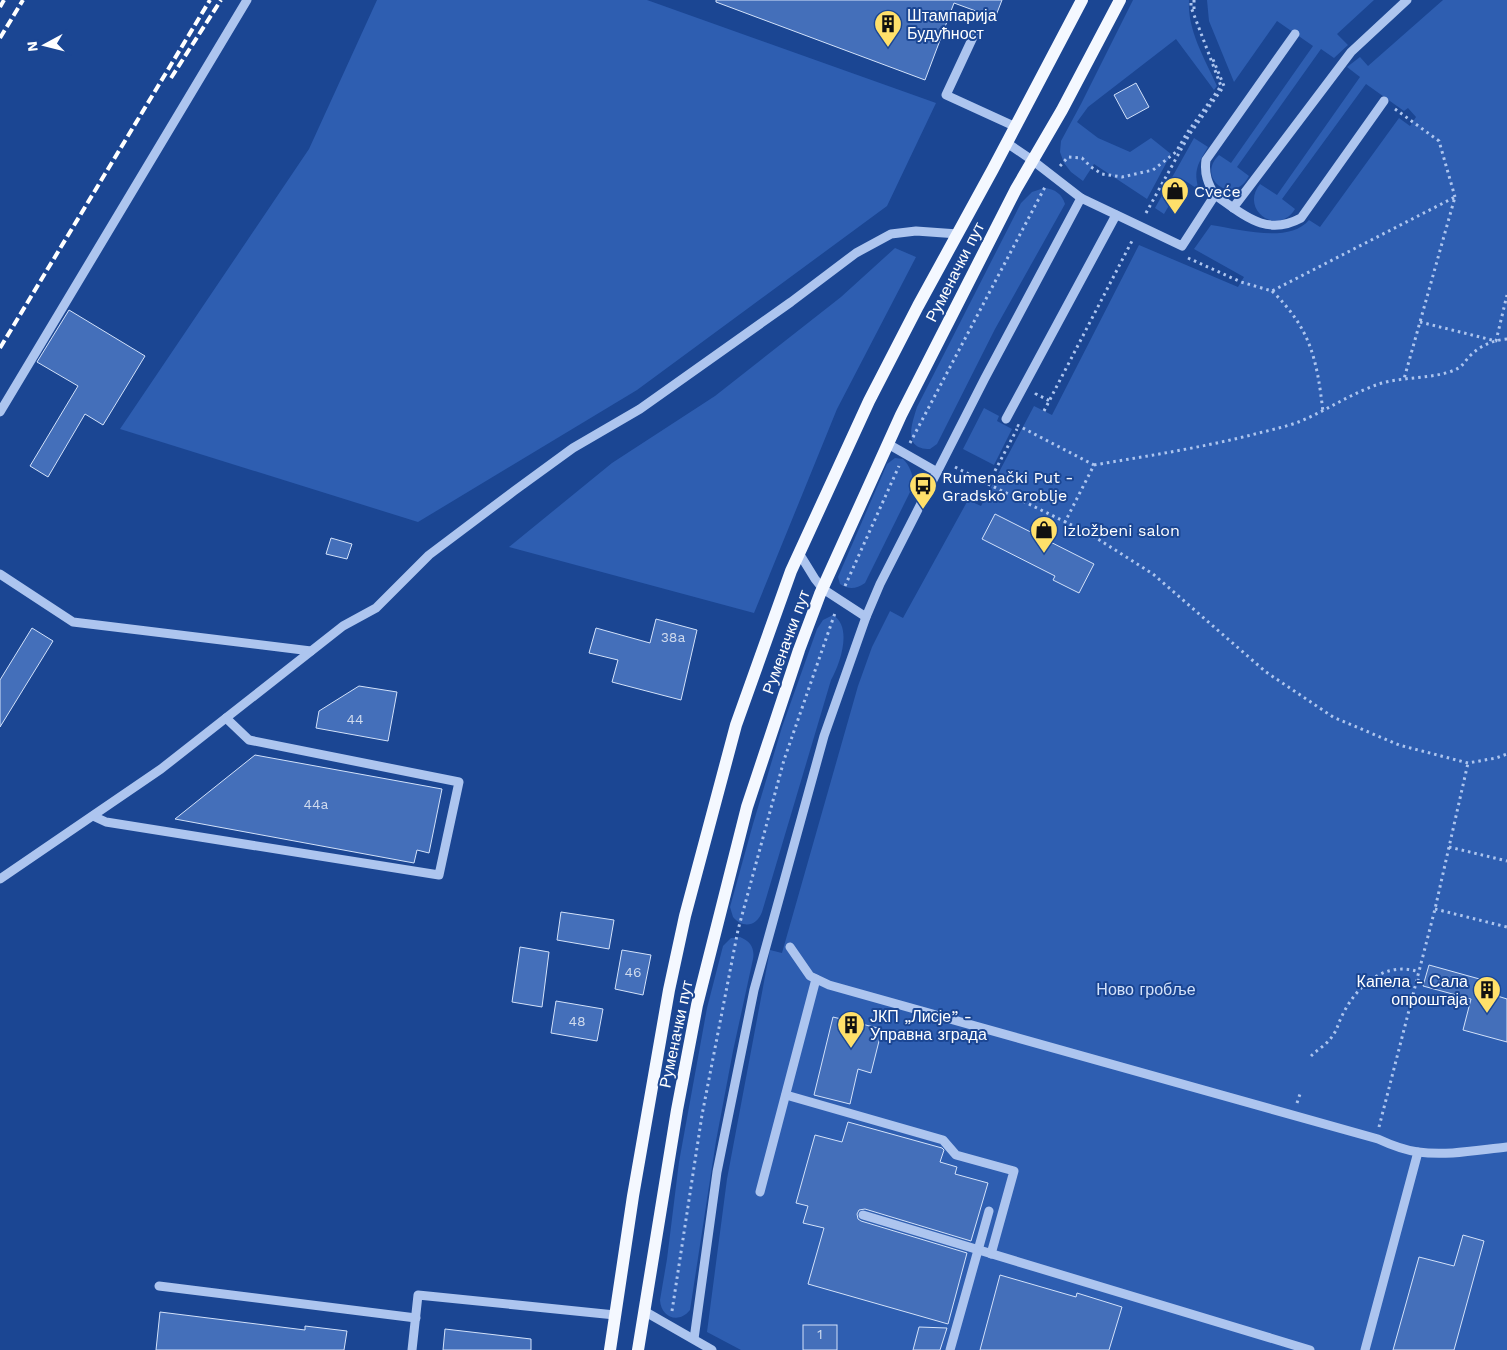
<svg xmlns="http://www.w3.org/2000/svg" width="1507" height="1350" font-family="'Work Sans',sans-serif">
  <rect width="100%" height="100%" fill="#1b4693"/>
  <!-- green -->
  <g fill="#2e5eb1">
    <path d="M377,0h270l289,103 -49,103 -250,184 -219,132 -298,-93 189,-280z"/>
    <path d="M1133,0h56c-2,30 16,59 28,86l-3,4 -38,-51 -88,68 -11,15 21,16 32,14 21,-14 20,16 -24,45 -53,-35 -11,17 -12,-9 -7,-9 -4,-11 1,-11 20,-37z"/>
    <path d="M1207,0h167l-37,34 11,11 -14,13 -13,-9 -84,118 12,9c-16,31 -54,2 -30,-21l12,8 82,-117 -36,-25 -43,61 -25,-61z"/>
    <path d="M1443,0h64v1350h-766l-34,-18 20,-153 43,-229 12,3 76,-267 14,-39 18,-36 13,7 65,-118 13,6 53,-100 18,9 87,-170 99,42 6,-10 -50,-28 17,-24c28,4 78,19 98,-5l11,7 79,-109 11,8 6,-9 -8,-9 -4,3 -38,-27 -84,115 13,10c-17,28 -56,1 -35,-25l17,11 83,-118 -13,-10 13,-10 8,9z"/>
    <path d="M1194,138l14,9c-10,17 -15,23 -9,43l-15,-10 -20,34 -9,-6z"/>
    <path d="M1044,188c11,1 18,6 21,16l-70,125 -58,115 -7,5c-28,0 -18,-25 -13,-42l104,-204 11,-11z"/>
    <path d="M895,248l21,9 -79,152 -83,204 -245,-66 103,-84 103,-67 126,-99z"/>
    <path d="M984,408l15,8 -2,5 15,8 -18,36 -31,-16z"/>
    <path d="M895,458l8,1c8,8 11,18 9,29l-47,95c-9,6 -16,7 -25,1l-2,-7 49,-113z"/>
    <path d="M833,615c20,12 7,49 -2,65l-69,232c-5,14 -19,17 -29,5l-3,-10 23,-83 29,-97 35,-98 6,-9z"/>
    <path d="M740,937c10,4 15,11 13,22l-20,92 -17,90 -26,169c-11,14 -29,8 -30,-10l7,-41 12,-97 28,-154 16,-62 8,-8z"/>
  </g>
  <!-- building -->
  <g fill="#446fba" stroke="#d3e2fa">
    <path d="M716,0h286l-7,18 -41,-15 -29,77 -209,-78z"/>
    <path d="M1136,83l13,24 -22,12 -13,-24z"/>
    <path d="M69,310l76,46 -42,69 -18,-11 -37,63 -18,-11 48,-80 -41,-24z"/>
    <path d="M995,514l99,50 -15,29 -26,-13 2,-4 -73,-37z"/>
    <path d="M331,538l21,6 -5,15 -21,-5z"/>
    <path d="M656,619l41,11 -16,70 -69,-18 6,-22 -29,-7 7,-25 54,15z"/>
    <path d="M32,628l21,13 -53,86v-47z"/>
    <path d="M359,686l38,6 -9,49 -72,-13 3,-17z"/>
    <path d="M255,755l187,34 -13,64 -12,-3 -3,13 -239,-44z"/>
    <path d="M561,912l53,8 -5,29 -52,-9z"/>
    <path d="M520,947l29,5 -7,55 -30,-5z"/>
    <path d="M622,950l29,5 -8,40 -28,-6z"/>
    <path d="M1429,965l65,18 -3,11 16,5v43l-44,-12 8,-31 -48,-13z"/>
    <path d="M556,1001l47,8 -6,32 -46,-8z"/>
    <path d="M833,1017l49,12 -11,44 -13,-4 -8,35 -36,-9z"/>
    <path d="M848,1122l94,26 2,2 -4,12 17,5 -2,7 33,9 -17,58 -106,-32 -6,1 -2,4 1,5 3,2 106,32 -19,71 -140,-40 16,-56 -21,-5 5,-17 -12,-3 19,-68 27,7z"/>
    <path d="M1463,1235l21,6 -30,109h-61l26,-93 35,9z"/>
    <path d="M1000,1275l76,22 1,-4 45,14 -13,43h-129z"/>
    <path d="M160,1312l145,18v-4l42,5 -3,19h-188z"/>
    <rect x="803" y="1325" width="34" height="25"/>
    <path d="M919,1327l28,1 -7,22h-27z"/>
    <path d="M445,1329l86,10v11h-88z"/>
  </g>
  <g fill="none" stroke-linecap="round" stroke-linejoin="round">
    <!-- path -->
    <g stroke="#adc5ef" stroke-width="3" stroke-dasharray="2.5 4" stroke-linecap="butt">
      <path d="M1194,0v12"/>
      <path d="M1395,109l44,32 16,56"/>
      <path d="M1060,166l8,-9 14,1 9,9 11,7 20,3 31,-7 23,-18 11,-19 34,-47 -30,-79v-7"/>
      <path d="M1146,213l43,-78 35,-49 -12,-29"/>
      <path d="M1188,258l53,24 31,9 183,-94 -51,182"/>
      <path d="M1272,291c39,38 45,69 51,121"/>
      <path d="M1420,322l76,19 11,-46"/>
      <path d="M1036,395v-1l14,7"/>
      <path d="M1044,411l89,-172"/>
      <path d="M1017,425l77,40 -29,57"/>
      <path d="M910,443l135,-256"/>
      <path d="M1094,465c53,-9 106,-17 157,-30 15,-4 30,-7 45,-12 26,-10 49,-26 75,-36 25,-11 53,-7 78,-15 16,-5 13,-9 23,-18 9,-9 23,-14 35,-15"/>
      <path d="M955,467l33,17 29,-55"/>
      <path d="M988,484l102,50 63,40 113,98 67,45 66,28 69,18 28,-5 11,-4"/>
      <path d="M845,586l54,-120"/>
      <path d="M1449,847l58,14"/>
      <path d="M1435,909l72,18"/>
      <path d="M1417,980l7,2"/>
      <path d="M1311,1056c7,-7 17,-12 22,-21 4,-5 5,-11 8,-17 14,-31 43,-58 78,-46"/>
      <path d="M1297,1103l3,-9"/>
      <path d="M1379,1127l56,-218 33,-146"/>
      <path d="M672,1311l30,-196 36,-185 46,-170 51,-147"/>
    </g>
    <!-- minor -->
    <g stroke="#adc5ef" stroke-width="9">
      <path d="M974,35l-28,60 70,32"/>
      <path d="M1007,143l25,17 49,38 101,48 33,-51c-7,-11 -11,-21 -9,-35l89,-126"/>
      <path d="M1215,195c29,20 51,42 86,23l83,-117"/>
      <path d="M1233,208l118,-156 56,-52"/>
      <path d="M0,412l247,-412"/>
      <path d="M1006,419l110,-204"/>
      <path d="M888,444l49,28"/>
      <path d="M799,553l16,26 8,10 43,28"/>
      <path d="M0,574l73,48 238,29"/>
      <path d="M93,816l13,6 333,53 20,-93 -210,-42 -23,-22"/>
      <path d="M0,879l161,-110 182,-143 33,-18 53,-53 85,-64 59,-43 67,-39 151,-107 65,-49 35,-19 25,-3 42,3"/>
      <path d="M790,947l20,29 19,9 549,154c13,6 26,11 40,13 29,4 60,-2 89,-5"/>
      <path d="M786,1095l157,45 13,15 58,16 -23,83"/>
      <path d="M760,1192l56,-213"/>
      <path d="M863,1215l447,135"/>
      <path d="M159,1286l257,32"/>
      <path d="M644,1311l68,39"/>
      <path d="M694,1339l23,-167 37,-182 70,-254 42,-119 14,-33 105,-206 96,-180"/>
      <path d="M412,1350l6,-55 197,20"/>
      <path d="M950,1350l39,-139"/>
      <path d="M1365,1350l53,-198"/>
    </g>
    <!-- major -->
    <g stroke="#f4f8ff" stroke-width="12">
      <path d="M610,1350l23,-154 36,-206 16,-74 51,-191 55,-154 78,-170 49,-95 75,-137 89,-169"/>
      <path d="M638,1350l39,-240 20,-105 50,-198 52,-157 21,-56 81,-179 115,-226 46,-79 58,-110"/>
    </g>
    <!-- rail -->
    <g stroke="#fff" stroke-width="4" stroke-dasharray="9 4" stroke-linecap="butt">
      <path d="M0,7l4,-7"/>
      <path d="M0,38l23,-38"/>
      <path d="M171,78l50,-78"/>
      <path d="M0,348l210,-348"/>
    </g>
  </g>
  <!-- icons -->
  <defs>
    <symbol id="building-pin" viewBox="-11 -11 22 30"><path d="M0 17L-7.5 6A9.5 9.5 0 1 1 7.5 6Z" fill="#ffe06a" stroke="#1b4693"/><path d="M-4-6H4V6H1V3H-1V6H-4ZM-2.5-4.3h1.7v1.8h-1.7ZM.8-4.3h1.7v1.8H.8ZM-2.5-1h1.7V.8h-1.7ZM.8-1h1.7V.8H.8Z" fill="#111"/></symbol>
    <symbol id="shop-pin" viewBox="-11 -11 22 30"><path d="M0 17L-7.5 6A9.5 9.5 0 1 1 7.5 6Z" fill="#ffe06a" stroke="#1b4693"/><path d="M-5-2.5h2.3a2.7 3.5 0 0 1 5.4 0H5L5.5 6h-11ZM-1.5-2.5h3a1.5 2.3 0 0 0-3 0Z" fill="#111"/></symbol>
    <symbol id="bus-pin" viewBox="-11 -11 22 30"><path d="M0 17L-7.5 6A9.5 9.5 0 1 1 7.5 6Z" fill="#ffe06a" stroke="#1b4693"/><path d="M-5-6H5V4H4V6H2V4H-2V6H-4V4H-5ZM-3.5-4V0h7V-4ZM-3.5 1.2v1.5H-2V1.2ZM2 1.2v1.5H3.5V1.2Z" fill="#111"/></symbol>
  </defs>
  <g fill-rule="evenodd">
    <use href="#building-pin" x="872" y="8" width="32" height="43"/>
    <use href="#shop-pin" x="1159" y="175" width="32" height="43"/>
    <use href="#bus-pin" x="907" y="470" width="32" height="43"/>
    <use href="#shop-pin" x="1028" y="514" width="32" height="43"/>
    <use href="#building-pin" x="1471" y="974" width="32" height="43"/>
    <use href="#building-pin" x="835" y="1009" width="32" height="43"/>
  </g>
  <g text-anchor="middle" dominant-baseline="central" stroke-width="4" stroke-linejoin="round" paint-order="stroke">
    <!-- number labels -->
    <g font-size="14" fill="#d0dbee">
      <text x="673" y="637">38a</text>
      <text x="355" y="719">44</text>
      <text x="316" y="804">44a</text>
      <text x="633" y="972">46</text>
      <text x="577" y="1021">48</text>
      <text x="820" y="1334">1</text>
    </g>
    <!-- poi labels -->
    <g font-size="16" fill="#fff" stroke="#1b4693" text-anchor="start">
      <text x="907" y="15">Штампарија<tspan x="907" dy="18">Будућност</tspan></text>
      <text x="1194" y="191">Cveće</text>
      <text x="942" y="477">Rumenački Put -<tspan x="942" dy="18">Gradsko Groblje</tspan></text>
      <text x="1063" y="530">Izložbeni salon</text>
      <text x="1468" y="981" text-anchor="end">Капела - Сала<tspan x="1468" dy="18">опроштаја</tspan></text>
      <text x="870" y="1016">ЈКП „Лисје” -<tspan x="870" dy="18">Управна зграда</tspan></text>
    </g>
    <!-- street labels -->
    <g font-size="16" fill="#fff" stroke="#1b4693">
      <text transform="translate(955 272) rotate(-63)">Руменачки пут</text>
      <text transform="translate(786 642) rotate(-70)">Руменачки пут</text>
      <text transform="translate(676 1034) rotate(-78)">Руменачки пут</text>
    </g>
    <!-- park labels -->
    <g font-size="16" fill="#d3e2fa" stroke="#1b4693">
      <text x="1146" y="989">Ново гробље</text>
    </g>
  </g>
  <!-- north arrow -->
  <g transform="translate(45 45) rotate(263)" stroke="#1b4693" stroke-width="4" paint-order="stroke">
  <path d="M0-4L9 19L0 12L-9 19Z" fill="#ffffff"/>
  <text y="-8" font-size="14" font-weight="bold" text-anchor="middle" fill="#ffffff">N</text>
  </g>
</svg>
